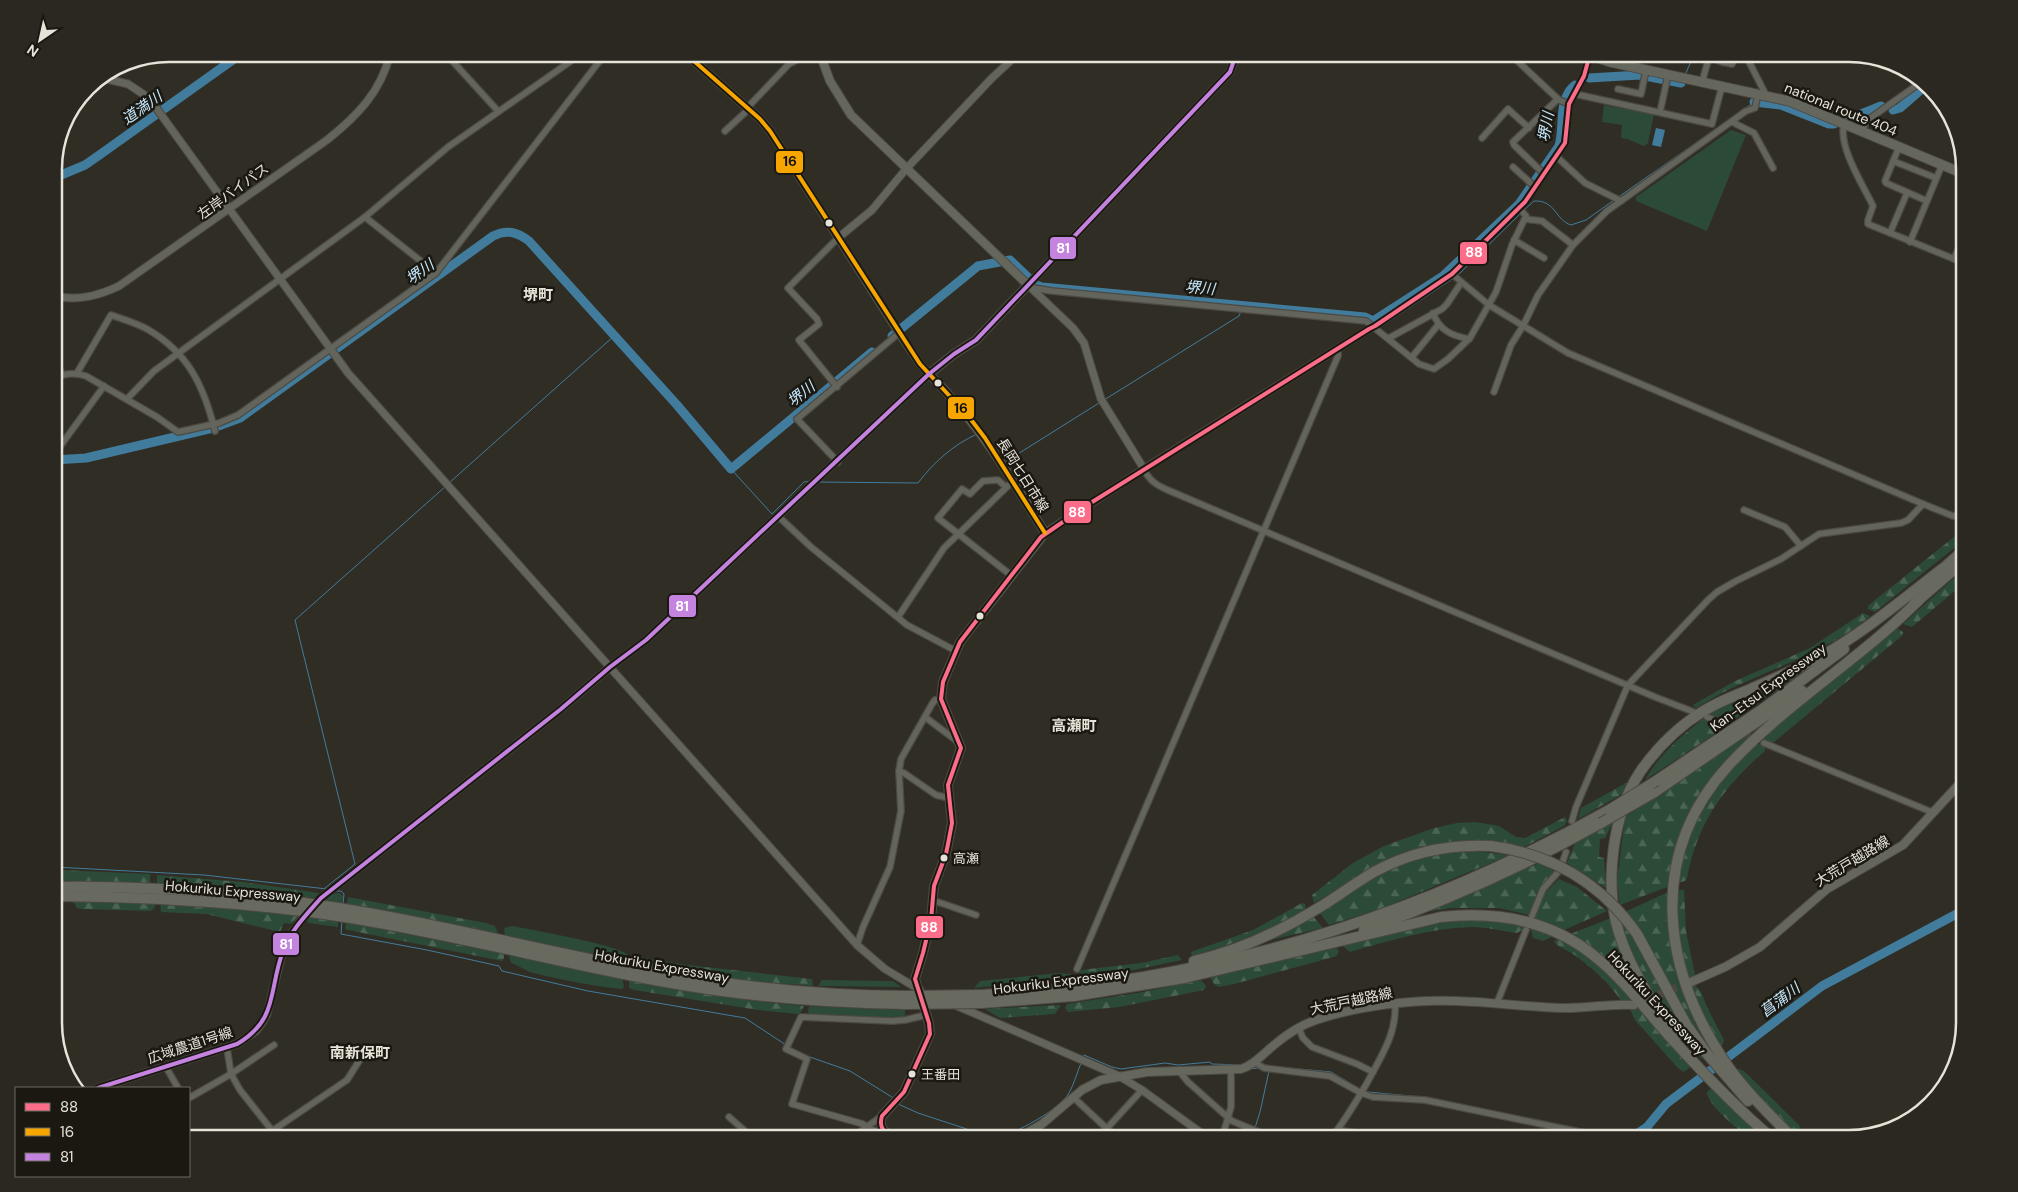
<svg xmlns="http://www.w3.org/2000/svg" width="2018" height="1192" font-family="'DM Sans','Noto Sans JP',sans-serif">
  <defs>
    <pattern id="forest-firs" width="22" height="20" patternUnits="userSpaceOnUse" patternTransform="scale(1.25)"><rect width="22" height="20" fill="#2c4a38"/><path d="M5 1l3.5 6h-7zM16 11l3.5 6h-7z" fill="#4b6454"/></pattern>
    <pattern id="water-ripples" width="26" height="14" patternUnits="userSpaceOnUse" patternTransform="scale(1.25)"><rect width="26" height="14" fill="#427c9d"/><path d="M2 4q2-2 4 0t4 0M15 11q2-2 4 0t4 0" fill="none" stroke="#436374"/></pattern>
  </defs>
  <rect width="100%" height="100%" fill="#302d25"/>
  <!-- green -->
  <g fill="#2c4a38">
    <path d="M1604,105l50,9 -6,29 -4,3 -17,-7 -6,-1 1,-13 -20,-3z"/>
    <path d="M1731,130l15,5 -39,96 -71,-30v-4z"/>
    <path d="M513,926c19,4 106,19 115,29v4l-24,-2 -99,-22 -1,-7z"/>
    <path d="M509,955l113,23 2,9 -2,2c-30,-3 -60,-9 -89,-16 -8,-2 -14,-8 -22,-10z"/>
    <path d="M1059,973l12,1v4l-97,10 6,-7z"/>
    <path d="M822,980l71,1 8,6 -83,-1z"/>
    <path d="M809,1006l96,4v5l-2,3 -9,1 -84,-3 -2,-5z"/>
  </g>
  <!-- forest -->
  <g fill="url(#forest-firs)">
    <path d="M1964,529v11l-89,72 -7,-3v-3l7,-6z"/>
    <path d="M1964,569v13l-7,7 -45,38 -9,-3z"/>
    <path d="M1863,613l7,3c-51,44 -119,56 -174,92l-3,-3 40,-23 77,-34z"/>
    <path d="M1897,628l6,4v3l-129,107 -4,1 -8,-5v-2z"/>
    <path d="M1818,662l-89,61 -22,-9 14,-7z"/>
    <path d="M1703,719l4,1 17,8 -79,52c14,-25 35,-43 58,-61z"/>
    <path d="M1744,736l5,2 -47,55 -32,93 -50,19 -3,-23 8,-65 88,-58z"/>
    <path d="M1755,743h3l7,4v4c-41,35 -68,73 -78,127l-2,3 -8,2c4,-37 22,-77 45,-107 10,-12 22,-22 33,-33z"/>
    <path d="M1626,783l3,1 -3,8 -48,27 3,-11z"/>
    <path d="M1565,817l2,4 -3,5 -40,21 -40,-6h-26l-27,4 -26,7 -38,20 -53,31 -2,-8 41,-32 31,-17 50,-18 23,-5 18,-1 24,4 17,11 9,1z"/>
    <path d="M1613,822l-8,16 -5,1 -1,18 5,1 2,30 -39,-25 8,-20z"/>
    <path d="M1464,850l46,5 -130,54 -51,16 -10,-13 67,-41 33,-14z"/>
    <path d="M1539,863l18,6 -18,21 -10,25 -30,-7h-48l-26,4z"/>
    <path d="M61,870l89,4v10l-90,-3 -1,-5z"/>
    <path d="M157,875l86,7 76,11 -4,5 -88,-9 -65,-4 -5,-2z"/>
    <path d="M1559,879l18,8 30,24 -43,19 -29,-12 9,-24z"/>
    <path d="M1678,890h6l2,41 9,44v3l-7,2c-9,-30 -11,-59 -10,-90z"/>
    <path d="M1668,892l1,26 35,117 10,18 -2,1 -40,-61 -47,-81z"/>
    <path d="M340,893l3,3 -1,7 -18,-3 6,-6z"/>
    <path d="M348,897l138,26 9,3 3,8 -151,-30z"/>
    <path d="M71,898l84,4v5l-4,4 -69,-2 -5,-1z"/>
    <path d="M160,901l133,13 5,2 -7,8 -7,-1 -4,9 -74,-18 -45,-2z"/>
    <path d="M1302,903l3,1 1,6c-37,20 -74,35 -114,46l-1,-4 62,-22z"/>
    <path d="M309,916l29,4v7l-29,-4 -2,-2v-4z"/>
    <path d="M1313,916l10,12 -70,16z"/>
    <path d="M1464,917l61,8 -3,5 -5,3c-15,-2 -31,-6 -46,-6 -41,1 -82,14 -121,25l-10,-8z"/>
    <path d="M1611,918l35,81 -4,1 -72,-66z"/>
    <path d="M1620,919c33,44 51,96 85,139l-3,1c-36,-40 -67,-87 -82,-140z"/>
    <path d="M346,922l158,32v4l-2,3 -154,-31 -3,-1z"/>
    <path d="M1530,926l24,10 -11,5 -10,-3z"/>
    <path d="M1561,938c28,18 50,37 71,62l-11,1c-12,-19 -30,-34 -48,-47 -6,-4 -16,-7 -19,-13z"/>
    <path d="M1335,946l4,5 -2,5 -103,28 -15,3 -5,-3 -4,-7z"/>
    <path d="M1178,955l4,5 -63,13 -41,4 3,-7 60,-7z"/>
    <path d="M633,956l54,9 125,14 1,7 -84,-7 -74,-12 -23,-8z"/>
    <path d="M629,980l135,22 40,4 -3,6 -3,2 -40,-4 -124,-20 -5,-2z"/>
    <path d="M1201,980l5,6 -2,4 -85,17 -51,5 -3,-4 2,-4 76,-12z"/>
    <path d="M1692,985h3l6,7 6,15 17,33 -3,7 -14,-24z"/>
    <path d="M1060,1005v2l-5,7 -55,4 -15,-9z"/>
    <path d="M1638,1006l53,61 -8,5 -6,-5 -42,-47 -5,-11z"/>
    <path d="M1740,1069l5,3 54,53 1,3 -3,8 -22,-21 -39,-45z"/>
    <path d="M1712,1088l52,50h-15c-11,-9 -42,-33 -42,-46z"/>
  </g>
  <!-- water -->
  <path fill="url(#water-ripples)" d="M1656,128l9,2 -4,17 -9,-2z"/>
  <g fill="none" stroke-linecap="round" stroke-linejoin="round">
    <!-- stream -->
    <g stroke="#427c9d" stroke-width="1">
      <path d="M1686,73l8,-19"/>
      <path d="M1617,198l136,-95"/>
      <path d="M1524,210l10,-9c22,-1 21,19 37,24l15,-5 28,-20"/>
      <path d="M1458,275l63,-62"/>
      <path d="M1381,324l2,1 69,-46"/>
      <path d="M1104,400l135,-84 2,-5"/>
      <path d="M989,451l10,14"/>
      <path d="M1005,462l94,-59"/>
      <path d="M731,469l41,45 32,-32 7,-1"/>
      <path d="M818,482l100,1c16,-21 35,-38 59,-49"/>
      <path d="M449,483l165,-147"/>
      <path d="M54,867l150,8 123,14"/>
      <path d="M325,888l30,-24 -60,-244 151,-134"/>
      <path d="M336,891h5l3,3 -1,10"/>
      <path d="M342,920l-1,14 86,16 72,16 3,5 86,20 157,27 41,27"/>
      <path d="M789,1047l21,10 40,14 45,28"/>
      <path d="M1084,1057v-2l28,12 9,2 44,-6 13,2 32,-3 2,2 29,1"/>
      <path d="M1268,1066l63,6 31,18"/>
      <path d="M1249,1069l11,-1"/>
      <path d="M1368,1092l63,6 83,18"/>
      <path d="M898,1104l20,9 76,25"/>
      <path d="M1255,1128l5,-16 9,-41"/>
      <path d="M1564,1131l6,7"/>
      <path d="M996,1138c19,-4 63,-28 73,-45 5,-9 8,-20 12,-30"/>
      <path d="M1252,1138l2,-7"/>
    </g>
    <!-- river -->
    <g stroke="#427c9d" stroke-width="9">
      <path d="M1589,78l51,-3 41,8"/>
      <path d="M1754,102l27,3 48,19h5"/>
      <path d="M1893,110l7,-2 24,-21"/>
      <path d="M1846,120l35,-14"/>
      <path d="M54,178l31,-13 13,-9 143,-102"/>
      <path d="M892,336l86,-70 32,-6 26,25 6,2 323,30 8,4 70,-45 76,-72 40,-58c6,-20 -2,-46 16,-61"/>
      <path d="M54,460l32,-2 127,-30 27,-10 253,-182c14,-7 24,-4 36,5l148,164 54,64 141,-117"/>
      <path d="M1631,1138l16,-11 19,-23 156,-118 142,-76"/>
    </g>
    <!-- minor-tunnel -->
    <path stroke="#4b4840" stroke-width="5.5" stroke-dasharray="5.5 3" stroke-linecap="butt" d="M1724,724l40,19"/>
    <!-- secondary-tunnel -->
    <path stroke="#4b4840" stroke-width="8" stroke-dasharray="8 4" stroke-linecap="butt" d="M1636,1004l54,-22"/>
    <defs>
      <g id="minor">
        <path d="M446,54l52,57"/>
        <path d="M1510,54l49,46 10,4"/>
        <path d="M1745,54l21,41"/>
        <path d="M1709,57l13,5 10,2 5,-10"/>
        <path d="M1702,82l8,-28"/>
        <path d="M1618,89l23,5 5,-24"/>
        <path d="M1575,94l137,30 10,-38"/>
        <path d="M747,108l42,-44 10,-5 21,-5"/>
        <path d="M1660,112l8,-37"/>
        <path d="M1732,122l22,11 19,35"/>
        <path d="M1844,124c-6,23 19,61 29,82l-5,14v4l96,39"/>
        <path d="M725,131l24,-22"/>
        <path d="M1861,131l8,-12 51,-36"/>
        <path d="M1482,138l26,-29 21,19"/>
        <path d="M1899,147l-14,34 1,2 41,18"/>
        <path d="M1557,157l28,26 36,18"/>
        <path d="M1893,161l43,17"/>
        <path d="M1513,167l22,20"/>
        <path d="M1544,174l-30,-29 -1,-3 45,-43"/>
        <path d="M365,217l71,56"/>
        <path d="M1525,219l17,2 31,24"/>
        <path d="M1890,233l17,-40"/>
        <path d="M1514,240l30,18"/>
        <path d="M1910,242l32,-77"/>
        <path d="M1954,259l10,-23"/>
        <path d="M1452,274l37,31 79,48 355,151 30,12 11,-1"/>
        <path d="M1033,288l19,3 314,30 53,43 15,5 14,-10 22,-21 26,-46 16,-47 14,-29 -7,-8"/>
        <path d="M1433,313c6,17 19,23 36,26"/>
        <path d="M1375,326l77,-52 73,-72 40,-59 4,-39 15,-28 6,-22"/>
        <path d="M1389,338l53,-29 5,-5 14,-21"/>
        <path d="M1412,357l26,-32"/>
        <path d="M54,360l8,14"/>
        <path d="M77,373l34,-58c12,4 25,8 36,14 42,24 57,58 68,102"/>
        <path d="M54,378c11,-5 21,-6 32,-2l71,41 21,15 41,-9 19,-8 198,-142 169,-219"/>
        <path d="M837,387l-38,-47 20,-16 -2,-5 -29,-31 50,-50"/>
        <path d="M1494,392l17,-47 12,-19 15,-31 35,-50 34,-34 139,-100 9,-3 3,-14"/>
        <path d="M127,399l27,-28 211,-154 83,-70 133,-93"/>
        <path d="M838,462l-41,-43 102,-86"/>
        <path d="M55,465l-1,-6 2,-7 48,-66"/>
        <path d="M1144,469c5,12 14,17 26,22l485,206 39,15"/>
        <path d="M1006,487l-8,-7 -15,1 -13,13 -8,-5 -24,29 74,58"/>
        <path d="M1744,510l41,17 16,19"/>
        <path d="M779,517l32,30 96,78 49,26"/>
        <path d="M898,617l46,-69 69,-67"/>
        <path d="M925,717l32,24"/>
        <path d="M1707,717l17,7"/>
        <path d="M1764,743l170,70"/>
        <path d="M899,771l5,2 32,22 13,3"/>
        <path d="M1572,821l4,-14 52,-122 80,-85 9,-8 19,-11 45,-22 38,-25 82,-11 7,-3 15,-16"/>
        <path d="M932,900l44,15"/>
        <path d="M1532,916l11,-27 17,-19 6,-18"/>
        <path d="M857,945l6,-18 27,-60 11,-56 -2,-40 2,-12 31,-55 3,-4 6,-1"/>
        <path d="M1077,969l261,-613v-7"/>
        <path d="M1497,1003l29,-73"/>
        <path d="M1298,1027l5,11 9,9 45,17 16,8"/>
        <path d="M227,1048l4,26 9,16 38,48"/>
        <path d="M1254,1062l10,6 66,8 31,17 12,4 52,3 184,38"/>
        <path d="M166,1067l12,21"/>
        <path d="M1179,1071l9,11 44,39 42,17"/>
        <path d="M1073,1097l44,41"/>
        <path d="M189,1098l42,-24 43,-29"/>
        <path d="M729,1117l24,21"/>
        <path d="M1338,1130l47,8"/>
        <path d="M886,1134l-19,-6 -4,-4 -71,-20 15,-45 -21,-10 15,-32 91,4 13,-1 21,-5"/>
        <path d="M264,1138l8,-7 75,-51 14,-22"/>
        <path d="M851,1138l31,-22"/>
        <path d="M1098,1138l44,-48"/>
        <path d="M1222,1138l9,-31v-37"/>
        <path d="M1331,1138c14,-17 25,-36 36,-55 13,-25 30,-49 28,-79"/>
      </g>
      <g id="tertiary">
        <path d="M102,78l26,6 21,14 199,275 509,572 28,24 35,21"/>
        <path d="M838,238l34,-28 34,-41 86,-91 26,-24"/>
        <path d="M54,296c24,5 44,0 65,-10l208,-146c30,-24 54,-48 63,-86"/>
        <path d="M1144,469l-43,-70 -17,-56 -11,-15 -45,-43 202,-213 3,-9v-9"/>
        <path d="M1045,533l99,-64 225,-140 6,-3"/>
        <path d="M321,898l240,-189 49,-42 36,-27 283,-266 -9,-10 -21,-31 -129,-202 -10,-12 -74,-65"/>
        <path d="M955,1005l164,71 23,14 66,48"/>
        <path d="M98,1088l139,-44 19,-13 6,-8 5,-9 16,-64 6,-13 13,-18"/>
      </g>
      <g id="secondary">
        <path d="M820,54l10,27 21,34 177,170 -52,55 -22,14 -25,20c48,47 82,103 116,159l-85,109 -17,40 -2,17 20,49 -13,37 4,38 -4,21 -2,10 -12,32 -3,34 -8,33 -8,26 14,44 1,11 -26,58 -22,24c-4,13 3,17 14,22"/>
        <path d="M1691,982l34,-15 35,-20 67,-58 76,-44 61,-66"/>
        <path d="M1018,1138l24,-14 40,-34 19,-10 46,-8 94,-3c13,-4 22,-15 33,-24 13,-11 27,-20 42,-25 42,-14 96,-21 140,-19 35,1 70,6 106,7 24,1 48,-5 72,-3"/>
      </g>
      <path id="trunk" d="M1587,54l23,8 179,39 175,73"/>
      <g id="motorway">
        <path d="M1937,574l27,-24"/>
        <path d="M1914,604l50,-43"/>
        <path d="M1656,781l104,-70 84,-62"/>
        <path d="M1653,793l149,-102"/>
        <path d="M54,887c105,-2 211,8 314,26 97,17 192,42 288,59 83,15 165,24 249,24"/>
        <path d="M54,896c99,1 199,6 297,22 104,17 206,44 309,63 81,15 163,22 245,23"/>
        <path d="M1364,930c82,-29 162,-65 237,-107"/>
        <path d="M1637,934l50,92 21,29 40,46"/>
        <path d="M1194,961c43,-10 87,-30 126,-54 18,-11 35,-24 54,-35 36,-20 76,-28 117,-26"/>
        <path d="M982,995c223,-12 433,-76 627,-185"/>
        <path d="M982,1003l92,-7 110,-18 257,-61c57,-6 113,4 157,42 28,23 50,54 75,81 31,34 63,68 99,98"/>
        <path d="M1677,1035c-24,-31 -46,-64 -58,-102 -15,-48 -7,-118 21,-161 16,-23 38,-45 62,-60 14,-9 29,-15 44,-21 29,-13 59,-25 86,-41 38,-23 74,-53 110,-81"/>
        <path d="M1793,1138c-24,-24 -49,-48 -68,-76 -63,-93 -78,-207 3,-296 57,-62 131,-106 191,-166"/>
      </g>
    </defs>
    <!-- minor casing -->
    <use href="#minor" stroke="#4c4943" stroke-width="8"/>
    <!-- tertiary casing -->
    <use href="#tertiary" stroke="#4c4943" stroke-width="9"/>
    <!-- secondary casing -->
    <use href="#secondary" stroke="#4c4943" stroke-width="10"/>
    <!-- trunk casing -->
    <use href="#trunk" stroke="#4c4943" stroke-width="11"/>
    <!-- motorway casing -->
    <use href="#motorway" stroke="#4c4943" stroke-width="12"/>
    <!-- minor -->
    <use href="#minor" stroke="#63655c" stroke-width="5.5"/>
    <!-- tertiary -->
    <use href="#tertiary" stroke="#63655c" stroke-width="7"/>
    <!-- secondary -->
    <use href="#secondary" stroke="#65675c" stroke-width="8"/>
    <!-- trunk -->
    <use href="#trunk" stroke="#66675c" stroke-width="9"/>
    <!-- motorway -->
    <use href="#motorway" stroke="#696a5f" stroke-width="10"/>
    <defs>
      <g id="motorway-bridge">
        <path d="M1609,810l47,-29"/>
        <path d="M1601,823l52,-30"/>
        <path d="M1491,846c61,8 111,38 146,88"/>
        <path d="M905,996l77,-1"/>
        <path d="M905,1004l77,-1"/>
      </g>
    </defs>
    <!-- motorway-bridge casing -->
    <use href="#motorway-bridge" stroke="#4c4943" stroke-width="12" stroke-linecap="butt"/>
    <!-- motorway-bridge -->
    <use href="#motorway-bridge" stroke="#696a5f" stroke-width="10"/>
    <defs>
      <path id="bus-1" d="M896,1138c-11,-5 -18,-9 -14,-22l22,-24 26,-58 -1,-11 -14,-44 8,-26 8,-33 3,-34 12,-32 2,-10 4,-21 -4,-38 13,-37 -20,-49 2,-17 17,-40 81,-105 48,-33 280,-175 6,-3 77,-52 73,-72 40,-59 4,-39 15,-28 6,-22"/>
      <path id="bus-2" d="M686,54l74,65 10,12 150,233 49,53 16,21 60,95"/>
      <path id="bus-3" d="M98,1088l139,-44c42,-25 31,-53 46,-93 8,-21 23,-36 38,-53l240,-189 49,-42 36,-27 283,-266 25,-20 22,-14 254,-268 3,-9v-9"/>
    </defs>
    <!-- bus-1 casing -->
    <use href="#bus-1" stroke="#1a1811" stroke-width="8"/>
    <!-- bus-2 casing -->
    <use href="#bus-2" stroke="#1a1811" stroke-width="8"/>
    <!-- bus-3 casing -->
    <use href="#bus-3" stroke="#1a1811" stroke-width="8"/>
    <!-- bus-1 -->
    <use href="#bus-1" stroke="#fb6d88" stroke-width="4"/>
    <!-- bus-2 -->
    <use href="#bus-2" stroke="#f7a600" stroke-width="4"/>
    <!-- bus-3 -->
    <use href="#bus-3" stroke="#c483df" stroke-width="4"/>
  </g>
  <!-- markers -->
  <g fill="#e6e3d9" stroke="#1a1811" stroke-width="2">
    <circle cx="829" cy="223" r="4.5"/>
    <circle cx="938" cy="383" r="4.5"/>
    <circle cx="980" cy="616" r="4.5"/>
    <circle cx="944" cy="858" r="4.5"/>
    <circle cx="912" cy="1074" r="4.5"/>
  </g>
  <g text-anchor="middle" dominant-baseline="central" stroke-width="5" stroke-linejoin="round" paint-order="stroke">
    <!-- bus labels -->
    <g font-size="13" fill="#e6e3d9" stroke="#1a1811" text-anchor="start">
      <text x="953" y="858">高瀬</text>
      <text x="921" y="1074">王番田</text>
    </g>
    <!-- street labels -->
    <g font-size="14" fill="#e6e3d9" stroke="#1a1811">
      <text transform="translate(1841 109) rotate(22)">national route 404</text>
      <text transform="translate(233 191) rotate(-36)">左岸バイパス</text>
      <text transform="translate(1023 475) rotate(58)">長岡七日市線</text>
      <text transform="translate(1768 687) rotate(-36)">Kan-Etsu Expressway</text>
      <text transform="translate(1852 861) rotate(-31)">大荒戸越路線</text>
      <text transform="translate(233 891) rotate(5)">Hokuriku Expressway</text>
      <text transform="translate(662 966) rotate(10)">Hokuriku Expressway</text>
      <text transform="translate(1061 981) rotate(-7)">Hokuriku Expressway</text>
      <text transform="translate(1351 1001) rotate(-12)">大荒戸越路線</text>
      <text transform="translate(1657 1003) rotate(47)">Hokuriku Expressway</text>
      <text transform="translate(190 1045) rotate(-18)">広域農道1号線</text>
    </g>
    <!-- water labels -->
    <g font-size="15" font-style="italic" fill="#c4e6fb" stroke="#1a1811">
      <text transform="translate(142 108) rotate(-35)">道満川</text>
      <text transform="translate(1546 127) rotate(-80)">堺川</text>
      <text transform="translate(420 272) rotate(-36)">堺川</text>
      <text transform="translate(1200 288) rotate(5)">堺川</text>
      <text transform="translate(801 394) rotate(-39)">堺川</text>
      <text transform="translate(1780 1000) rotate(-37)">菖蒲川</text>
    </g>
    <!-- neighbourhood labels -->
    <g font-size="15" font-weight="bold" fill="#e6e3d9" stroke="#1a1811">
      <text x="538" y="295">堺町</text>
      <text x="1074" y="726">高瀬町</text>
      <text x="360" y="1053">南新保町</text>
    </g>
  </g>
  <!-- crop -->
  <path d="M0 0H2018V1192H0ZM169 62H1849A107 107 0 0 1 1956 169V1023A107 107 0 0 1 1849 1130H169A107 107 0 0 1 62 1023V169A107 107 0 0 1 169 62Z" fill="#2a2821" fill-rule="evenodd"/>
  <path fill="none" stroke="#e6e3d9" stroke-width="2.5" d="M169 62H1849A107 107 0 0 1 1956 169V1023A107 107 0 0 1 1849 1130H169A107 107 0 0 1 62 1023V169A107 107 0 0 1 169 62Z"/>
  <g stroke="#1a1811" stroke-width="2">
    <rect x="775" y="150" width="29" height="24" rx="5" fill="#f7a600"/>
    <rect x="1049" y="236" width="28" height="24" rx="5" fill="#c483df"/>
    <rect x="1459" y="241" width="29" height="24" rx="5" fill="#fb6d88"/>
    <rect x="947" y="396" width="28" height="24" rx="5" fill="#f7a600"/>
    <rect x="1063" y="500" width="29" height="24" rx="5" fill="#fb6d88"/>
    <rect x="668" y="594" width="29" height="24" rx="5" fill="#c483df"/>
    <rect x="915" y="915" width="29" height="24" rx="5" fill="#fb6d88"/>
    <rect x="272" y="932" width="28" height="24" rx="5" fill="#c483df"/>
  </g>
  <g font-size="14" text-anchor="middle" font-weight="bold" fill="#fff">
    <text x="1063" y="253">81</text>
    <text x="1474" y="257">88</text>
    <text x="1077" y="517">88</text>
    <text x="682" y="611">81</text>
    <text x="929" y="932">88</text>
    <text x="286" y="949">81</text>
  </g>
  <g font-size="14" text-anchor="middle" font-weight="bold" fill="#111">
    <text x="790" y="166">16</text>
    <text x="961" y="413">16</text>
  </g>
  <!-- legend -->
  <rect x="15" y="1087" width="175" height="90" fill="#1a1811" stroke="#6c6961"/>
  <rect x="25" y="1103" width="25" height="8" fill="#fb6d88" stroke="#6c6961"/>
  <text x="60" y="1112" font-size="15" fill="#e6e3d9">88</text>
  <rect x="25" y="1128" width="25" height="8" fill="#f7a600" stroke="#6c6961"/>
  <text x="60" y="1137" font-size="15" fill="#e6e3d9">16</text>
  <rect x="25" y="1153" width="25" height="8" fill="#c483df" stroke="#6c6961"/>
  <text x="60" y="1162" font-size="15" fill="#e6e3d9">81</text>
  <!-- north arrow -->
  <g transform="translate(40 40) rotate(214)" stroke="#1a1811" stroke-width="4" paint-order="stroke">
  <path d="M0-4L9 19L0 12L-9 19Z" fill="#e6e3d9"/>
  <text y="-8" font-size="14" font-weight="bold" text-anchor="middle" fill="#e6e3d9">N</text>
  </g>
</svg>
